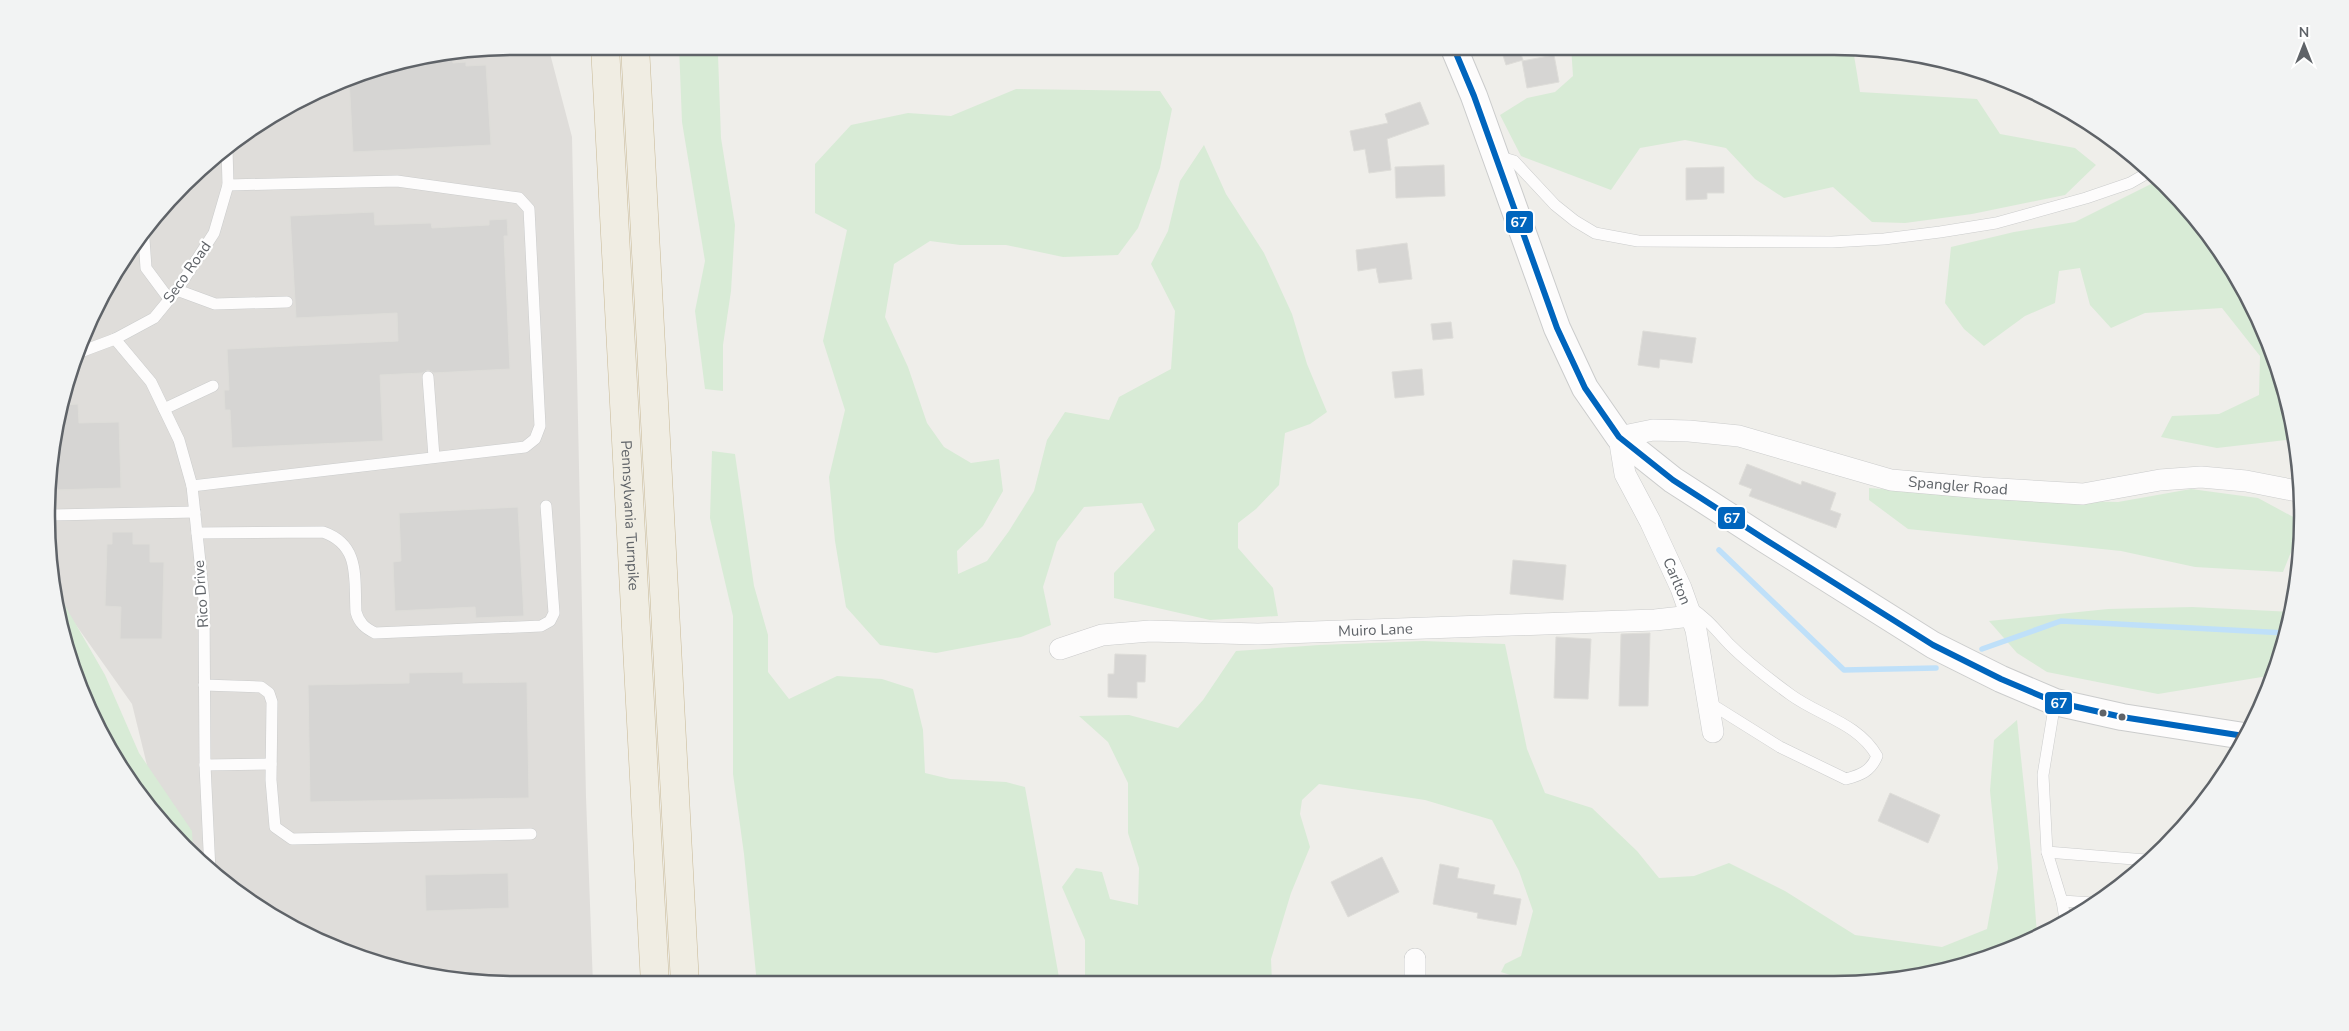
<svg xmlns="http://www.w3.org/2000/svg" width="2349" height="1031" font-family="'Nunito Sans',sans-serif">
  <rect width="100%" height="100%" fill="#efeeea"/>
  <!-- industrial -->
  <path fill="#dfddda" d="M515,46h33l24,91 14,660 7,188h-77l-152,-25 -83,-38 -75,-54 -48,-58 -26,-106 -78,-110 -4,-17 5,-153 54,-143 97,-118 75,-54 83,-38z"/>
  <!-- green -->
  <g fill="#d8ebd6">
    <path d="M679,46h41l-2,9 3,83 14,87 -4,66 -8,54v46l-18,-2 -10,-78 10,-50 -23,-139z"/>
    <path d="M1571,46h263l19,3 7,43 117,7 23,35 75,14 21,17 -31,30 -93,19 -67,9 -33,-1 -39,-35 -49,11 -29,-19 -29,-31 -41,-8 -45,8 -29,42 -90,-34 -21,-41 27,-17 28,-6 18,-16z"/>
    <path d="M1016,89l144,2 12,18 -12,59 -22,60 -20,27 -55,2 -57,-12h-46l-30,-4 -36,23 -9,53 23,50 19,56 17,24 27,16 28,-4 4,32 -20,35 -26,25 1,23 29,-13 22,-30 25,-40 13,-51 18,-28 44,8 10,-23 52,-28 4,-58 -24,-47 17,-33 12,-50 24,-36 22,49 38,59 28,61 15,50 20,48 -17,12 -25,9 -6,52 -23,24 -18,14v25l35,40 5,28 -68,4 -96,-22v-25l41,-43 -13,-27 -58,4 -27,35 -14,45 8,38 -30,12 -85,16 -56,-8 -34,-38 -11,-66 -6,-64 16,-67 -22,-69 24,-111 -32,-17v-49l36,-39 57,-12 43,3z"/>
    <path d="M2159,180l47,50 48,78 33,86 7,45 -77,9 -56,-11 11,-21 47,-2 40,-19 1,-39 -38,-48 -77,5 -34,15 -21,-23 -10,-37 -21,3 -4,32 -30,13 -41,30 -20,-17 -19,-26 6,-56 63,-15 61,-10z"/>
    <path d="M712,451l23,3 19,132 14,49v37l21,27 48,-23 45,3 31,10 10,41 2,43 25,6 56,3 19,5 35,196 -303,1 -13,-130 -11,-80v-158l-23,-98z"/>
    <path d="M1869,488l158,12 91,2 73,-13 67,9 39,21 -4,28 -10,25 -88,-5 -74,-16 -213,-22 -39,-29z"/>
    <path d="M52,583l53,92 34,78 53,78 1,21 -84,-102 -38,-83z"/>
    <path d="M2192,607l99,5 -13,55 -4,8 -116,19 -111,-22 -30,-19 -28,-32 119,-12z"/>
    <path d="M1423,641l82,3 22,105 18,44 47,15 45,43 22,27 35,-2 35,-13 56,28 70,44 87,12 45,-18 11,-61 -8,-77 4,-51 23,-20 14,133 6,82 -24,14 -118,32h-231l-11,-5 -17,5 -104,1 -31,-10 4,-8 16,-8 12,-45 -14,-40 -27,-51 -67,-20 -106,-16 -17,16 -2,14 10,33 -19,46 -20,66 1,24h-187v-43l-23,-53 14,-19 26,4 8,27 28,6 1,-37 -11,-35v-50l-20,-41 -29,-26 50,-1 49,13 25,-28 33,-49 83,-6z"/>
  </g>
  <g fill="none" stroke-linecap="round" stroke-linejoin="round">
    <!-- stream -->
    <g stroke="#bfe0f9" stroke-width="5.5">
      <path d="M1719,550l125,120 92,-2"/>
      <path d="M1982,649l79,-28 225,12"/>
    </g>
  </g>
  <!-- building -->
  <g fill="#d6d5d3" stroke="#deddd9">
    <path d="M1510,46h8l5,14 -17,5 -5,-16z"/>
    <path d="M1554,55l5,27 -32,6 -5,-27z"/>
    <path d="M452,57l1,6 13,-1v4l20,-1 5,80 -138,7 -4,-74 15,-7z"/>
    <path d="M1420,102l9,22 -42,15 4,31 -22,3 -4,-24 -11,2 -4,-20 38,-8 -3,-9z"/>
    <path d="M1444,165l1,31 -49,2 -1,-31z"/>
    <path d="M1724,167v26h-17v6l-21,1v-32z"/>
    <path d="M374,212l1,13 56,-2 1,5 57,-3v-5l18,-1 1,17h-4l6,133 -76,4 -6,-3 -6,3 -42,2 3,66 -151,7 -2,-38h-5l-1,-20h5l-2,-41 171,-8 -1,-28 -101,5 -6,-102z"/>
    <path d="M1407,243l5,36 -33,4 -3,-15 -18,3 -2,-21z"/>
    <path d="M1451,322l2,16 -20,2 -2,-16z"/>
    <path d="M1643,331l53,7 -4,25 -32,-4 -1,9 -21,-3z"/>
    <path d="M1422,369l2,26 -29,3 -3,-26z"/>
    <path d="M78,404l1,19 40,-1 2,66 -68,2 2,-66 8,-19z"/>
    <path d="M1747,464l54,21 1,-4 34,12 -6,17 11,4 -5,14 -87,-32 3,-7 -13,-5z"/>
    <path d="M518,507l6,109 -48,2 -1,-11 -80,4 -2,-49 8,-1 -2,-48z"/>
    <path d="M112,532h21v12h17v18h14l-2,77h-42l1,-32 -16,-1 2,-62h5z"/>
    <path d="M1513,560l53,5 -3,35 -53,-6z"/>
    <path d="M1650,633l-2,73h-29l2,-72z"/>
    <path d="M1556,637l35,2 -3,60 -34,-1z"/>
    <path d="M1115,654l31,1 -1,27h-8v16l-29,-1v-23h6z"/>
    <path d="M463,672v11l64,-1 2,116 -219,4 -2,-117 101,-2v-10z"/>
    <path d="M1890,793l50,22 -12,28 -50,-22z"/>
    <path d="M1382,857l17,35 -51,25 -17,-35z"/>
    <path d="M1440,864l19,4 -2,10 38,7 -2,9 28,5 -5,26 -39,-7 1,-5 -45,-9z"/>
    <path d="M508,873l1,35 -83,3 -1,-36z"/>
  </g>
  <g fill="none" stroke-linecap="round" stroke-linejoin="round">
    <defs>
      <g id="service">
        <path d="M1497,156l17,5 41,44 20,16 20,12 43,8 194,1 52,-3 56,-7 56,-9 90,-25 44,-15 21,-12"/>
        <path d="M144,239l2,29 23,31"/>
        <path d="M177,290l38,14 72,-2"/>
        <path d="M115,339l36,43 28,58 13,46 12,114 1,165 5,106"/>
        <path d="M83,351l32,-12 39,-21 23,-28 37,-57 14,-48 -1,-37"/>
        <path d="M428,377l6,80"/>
        <path d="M164,409l49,-23"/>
        <path d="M192,486l333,-39 10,-8 5,-13 -11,-217 -10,-11 -122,-17 -169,4"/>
        <path d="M52,515l143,-3"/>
        <path d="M197,533l126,-1c38,13 31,47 33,80 3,11 9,16 19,21l166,-7 9,-5 4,-8 -8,-107"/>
        <path d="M1690,607c18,12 25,22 39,37 19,19 40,35 62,51 29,21 67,28 86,61 -6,15 -16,19 -31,23l-66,-32 -72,-45"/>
        <path d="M204,685l57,2 8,6 3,9 -1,78 4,47 17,12 239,-5"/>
        <path d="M2055,702l-12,73 4,77 15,49 3,18"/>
        <path d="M205,765l66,-1"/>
        <path d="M2047,852l99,8"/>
        <path d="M2062,901l31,2"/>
      </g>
      <g id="minor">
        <path id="s1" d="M1060,649l42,-14 48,-4 108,3 397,-14 36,-4"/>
        <path id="s2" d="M1713,732l-17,-102 -15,-42 -31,-67 -25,-47 -6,-37 34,-7 36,1 50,5 152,44 91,8 101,6 77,-14 41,-3 45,4 56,11"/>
        <path d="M1415,959v23"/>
      </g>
      <path id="tertiary" d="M1453,46l21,50 83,232 28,60 34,49 54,43 93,60 167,105 68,34 54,23 67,15 122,19"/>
      <g id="motorway">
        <path id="s3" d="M605,46l50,938"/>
        <path d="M635,46l50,938"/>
      </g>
    </defs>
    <!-- service casing -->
    <use href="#service" stroke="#cbcccc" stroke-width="12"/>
    <!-- minor casing -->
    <use href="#minor" stroke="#cbcccc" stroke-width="22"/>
    <!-- tertiary casing -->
    <use href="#tertiary" stroke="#cbcccc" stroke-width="28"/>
    <!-- motorway casing -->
    <use href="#motorway" stroke="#c8b996" stroke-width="29"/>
    <!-- service -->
    <use href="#service" stroke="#fdfcfc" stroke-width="11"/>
    <!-- minor -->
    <use href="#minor" stroke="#fdfcfc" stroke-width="21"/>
    <!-- tertiary -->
    <use href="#tertiary" stroke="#fdfcfc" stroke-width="26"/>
    <!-- motorway -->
    <use href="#motorway" stroke="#f0ede3" stroke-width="28"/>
    <defs>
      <path id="bus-1" d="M1453,46l21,50 83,232 28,60 34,49 54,43 93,60 167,105 68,34 54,23 67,15 122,19"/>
    </defs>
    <!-- bus-1 casing -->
    <use href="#bus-1" stroke="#fff" stroke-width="10"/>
    <!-- bus-1 -->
    <use href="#bus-1" stroke="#0065bd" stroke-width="6"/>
  </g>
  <!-- markers -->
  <g fill="#5f6368" stroke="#fff" stroke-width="2">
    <circle cx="2103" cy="713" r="4.5"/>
    <circle cx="2122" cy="717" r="4.5"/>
  </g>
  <g text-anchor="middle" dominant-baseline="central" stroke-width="4.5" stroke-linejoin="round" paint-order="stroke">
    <!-- street labels -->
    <g font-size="15" fill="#5f6368" stroke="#fff">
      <text transform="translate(187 272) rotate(-55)">Seco Road</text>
      <text stroke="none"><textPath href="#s2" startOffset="659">Spangler Road</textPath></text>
      <text stroke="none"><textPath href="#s3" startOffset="470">Pennsylvania Turnpike</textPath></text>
      <text transform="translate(1677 581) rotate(67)">Carlton</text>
      <text transform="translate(201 594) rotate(-94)">Rico Drive</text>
      <text stroke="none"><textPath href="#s1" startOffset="318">Muiro Lane</textPath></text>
    </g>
  </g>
  <!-- crop -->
  <path d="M0 0H2349V1031H0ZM515 55H1834A460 460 0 0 1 2294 515V516A460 460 0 0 1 1834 976H515A460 460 0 0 1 55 516V515A460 460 0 0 1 515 55Z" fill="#f2f3f3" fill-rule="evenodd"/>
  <path fill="none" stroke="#5f6368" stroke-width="2.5" d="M515 55H1834A460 460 0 0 1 2294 515V516A460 460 0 0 1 1834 976H515A460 460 0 0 1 55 516V515A460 460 0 0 1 515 55Z"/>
  <g stroke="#fff" stroke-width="2">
    <rect x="1505" y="210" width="29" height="24" rx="5" fill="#0065bd"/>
    <rect x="1717" y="506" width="29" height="24" rx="5" fill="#0065bd"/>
    <rect x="2044" y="691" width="29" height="24" rx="5" fill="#0065bd"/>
  </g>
  <g font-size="14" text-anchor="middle" font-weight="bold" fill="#fff">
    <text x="1519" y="227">67</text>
    <text x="1732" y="523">67</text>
    <text x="2059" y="708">67</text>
  </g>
  <!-- north arrow -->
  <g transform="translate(2304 45)" stroke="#ffffff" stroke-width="4" paint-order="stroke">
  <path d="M0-4L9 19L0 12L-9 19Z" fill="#5f6368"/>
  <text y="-8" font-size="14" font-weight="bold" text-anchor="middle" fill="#5f6368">N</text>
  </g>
</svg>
